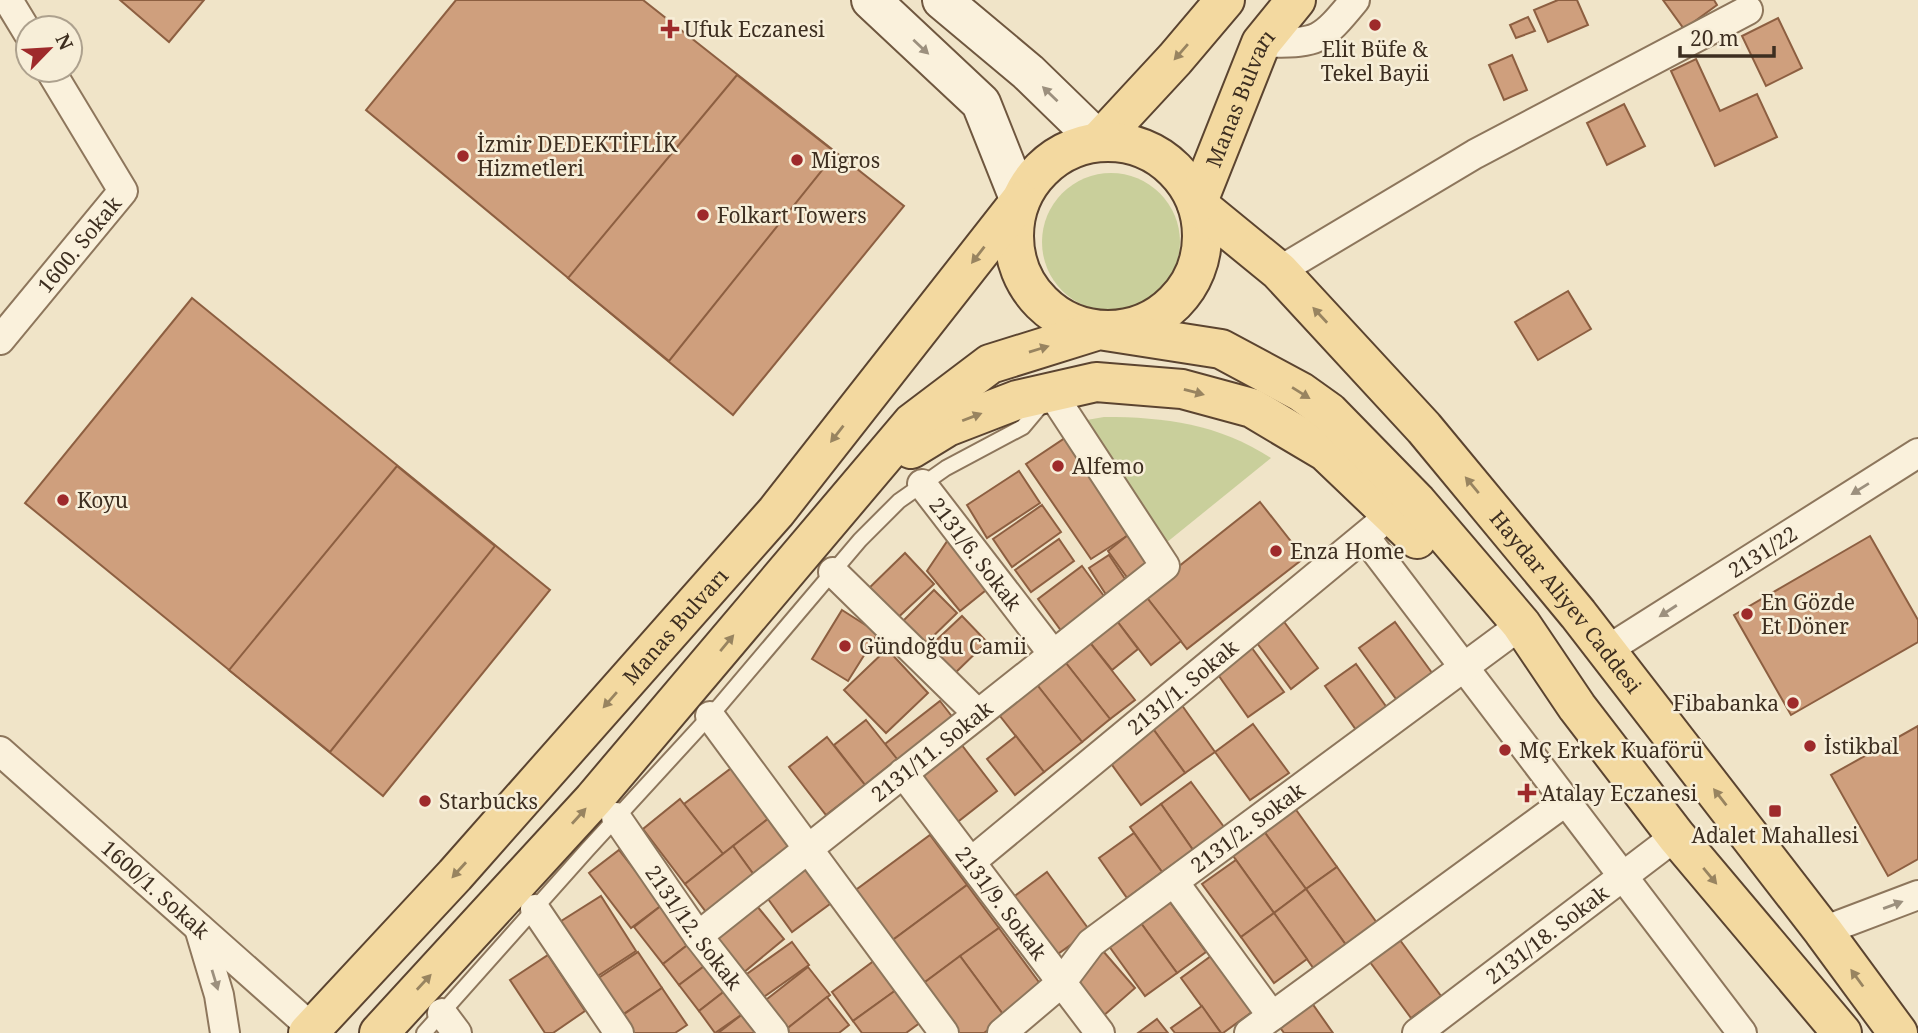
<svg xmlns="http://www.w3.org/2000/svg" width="1918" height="1033" font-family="'Noto Serif',serif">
  <rect width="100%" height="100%" fill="#f0e4c8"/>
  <!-- green -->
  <g fill="#c9cf9b">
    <circle cx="1111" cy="242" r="69"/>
    <path d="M1104,417c62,0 114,7 167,41l-110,89 -86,-125z"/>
  </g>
  <!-- building -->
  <g fill="#cf9f7d" stroke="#8d5f41" stroke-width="2">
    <path d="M120,0h84l-35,42z"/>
    <path d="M456,0h187l261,206 -171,209 -367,-305z"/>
    <path d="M1558,0h19l11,25 -40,17 -14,-32z"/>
    <path d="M1663,0h51l3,5 -33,24z"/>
    <path d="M1528,17l7,14 -19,7 -6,-13z"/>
    <path d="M1778,18l24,50 -36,18 -24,-50z"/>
    <path d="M1512,55l15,35 -23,10 -15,-35z"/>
    <path d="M1696,59l24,52 37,-17 20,43 -62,29 -44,-95z"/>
    <path d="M737,75l99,78 -167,208 -101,-83z"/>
    <path d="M1624,104l21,42 -38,19 -20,-42z"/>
    <path d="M1568,291l23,38 -53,31 -23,-38z"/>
    <path d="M192,298l358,292 -167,206 -358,-293z"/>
    <path d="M1065,438l65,96 -39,25 -65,-95z"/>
    <path d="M397,466l98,80 -165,206 -101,-82z"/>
    <path d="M1019,471l21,32 -53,35 -20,-33z"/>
    <path d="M1260,502l44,56 -117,91 -43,-55z"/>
    <path d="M1042,505l19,27 -49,35 -19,-28z"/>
    <path d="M954,531l42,51 -36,29 -33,-40z"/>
    <path d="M1128,535l24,32 -21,16 -23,-32z"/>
    <path d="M1870,536l48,84v22l-127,73 -57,-100z"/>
    <path d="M1059,539l15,22 -43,31 -16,-22z"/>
    <path d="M905,553l29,31 -42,39 -28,-30z"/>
    <path d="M1109,555l22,33 -21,13 -21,-33z"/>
    <path d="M1082,566l27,37 -44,33 -27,-37z"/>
    <path d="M934,590l23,23 -36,35 -23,-22z"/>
    <path d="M1144,594l37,47 -30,24 -37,-48z"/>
    <path d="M842,610l36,23 -30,48 -36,-22z"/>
    <path d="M962,616l25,26 -36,35 -25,-27z"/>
    <path d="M1114,617l24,32 -26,21 -25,-31z"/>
    <path d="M1282,619l36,49 -27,21 -37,-50z"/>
    <path d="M1395,622l40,55 -36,26 -40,-55z"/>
    <path d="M1087,639l48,61 -25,19 -48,-61z"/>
    <path d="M1249,644l35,48 -36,25 -34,-48z"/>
    <path d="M887,649l41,44 -42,40 -42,-43z"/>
    <path d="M1062,658l48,61 -28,23 -48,-61z"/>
    <path d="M1356,664l34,48 -31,22 -34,-48z"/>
    <path d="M1034,681l48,61 -38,30 -48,-61z"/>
    <path d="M940,701l17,22 -55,43 -17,-22z"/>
    <path d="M1181,704l34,48 -30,21 -34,-47z"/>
    <path d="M866,720l31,39 -32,26 -31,-40z"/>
    <path d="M1253,724l36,49 -39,27 -35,-48z"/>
    <path d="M1151,726l34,47 -44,32 -34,-47z"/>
    <path d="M1918,726v133l-30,17 -57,-101z"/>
    <path d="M1016,736l28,36 -29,23 -28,-36z"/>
    <path d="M827,737l38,48 -39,30 -37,-48z"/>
    <path d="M961,744l36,47 -42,33 -37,-46z"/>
    <path d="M734,766l39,49 -50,39 -39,-50z"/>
    <path d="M1191,782l33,45 -31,23 -32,-46z"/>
    <path d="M680,799l43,55 -38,30 -42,-55z"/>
    <path d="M1161,804l32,46 -31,22 -32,-45z"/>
    <path d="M1294,807l43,60 -31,22 -43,-59z"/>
    <path d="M773,815l22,29 -41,31 -21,-29z"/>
    <path d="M1263,830l43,59 -32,24 -43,-60z"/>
    <path d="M1134,833l28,39 -35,26 -28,-40z"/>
    <path d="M930,835l37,50 -77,57 -37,-50z"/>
    <path d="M733,846l21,29 -48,37 -21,-28z"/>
    <path d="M619,850l43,55 -31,23 -42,-55z"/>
    <path d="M1236,860l38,53 -33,24 -39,-53z"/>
    <path d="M804,861l30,40 -42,31 -29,-40z"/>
    <path d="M1337,867l40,56 -31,22 -40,-56z"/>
    <path d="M1047,872l43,59 -35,25 -43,-58z"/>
    <path d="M967,885l32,43 -78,57 -31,-43z"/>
    <path d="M1306,889l40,56 -32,24 -40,-56z"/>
    <path d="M601,896l35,55 -43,28 -35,-56z"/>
    <path d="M1167,898l39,54 -29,21 -39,-54z"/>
    <path d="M752,900l32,39 -41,34 -32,-40z"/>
    <path d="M662,905l28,38 -27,21 -29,-37z"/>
    <path d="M1274,913l33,46 -33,24 -33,-46z"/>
    <path d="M1138,919l39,54 -32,23 -39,-54z"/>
    <path d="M999,928l45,61 -39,28 -45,-61z"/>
    <path d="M1397,936l44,60 -30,22 -44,-60z"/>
    <path d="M792,942l17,23 -48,34 -17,-23z"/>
    <path d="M690,943l17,21 -28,21 -16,-21z"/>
    <path d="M1103,951l32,37 -33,29 -32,-37z"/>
    <path d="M638,952l24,36 -43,29 -25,-36z"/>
    <path d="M548,955l37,56 -32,22h-8l-35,-53z"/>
    <path d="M960,956l45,61 -21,16h-27l-36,-48z"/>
    <path d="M1211,956l41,56 -29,21h-2l-40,-55z"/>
    <path d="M875,960l21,30 -43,31 -21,-29z"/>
    <path d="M707,964l19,26 -27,21 -20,-26z"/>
    <path d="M808,967l22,28 -46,36 -22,-28z"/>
    <path d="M662,988l25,37 -12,8h-45l-10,-16z"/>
    <path d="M726,990l18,23 -29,20 -16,-22z"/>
    <path d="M896,990l25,32 -15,11h-44l-9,-12z"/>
    <path d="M1307,996l26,37h-49l-10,-14z"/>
    <path d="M827,997l22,28 -10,8h-54l-1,-2z"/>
    <path d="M1202,1006l19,27h-46l-4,-5z"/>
    <path d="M744,1013l15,20h-41z"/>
    <path d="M1157,1019l11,14h-30z"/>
  </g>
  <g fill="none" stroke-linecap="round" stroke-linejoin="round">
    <defs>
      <path id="service" d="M424,1033l163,-183 133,-145 140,-165 39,-39 47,-33 77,-41 21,-25"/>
      <g id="minor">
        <path d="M8,0l20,33"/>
        <path d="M1261,43c57,-1 57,2 94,-43"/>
        <path d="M1279,271l196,-117 273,-144"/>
        <path id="s1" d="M0,340l123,-149 -73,-121"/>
        <path id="s2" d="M922,484l131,170"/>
        <path d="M1365,537l377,496"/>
        <path d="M833,572l145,142"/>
        <path id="s3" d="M1607,650l311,-197"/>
        <path d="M710,716l234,317"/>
        <path id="s4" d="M0,751l312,277"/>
        <path id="s5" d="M903,773l197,260"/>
        <path id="s6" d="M616,817l82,119 76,97"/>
        <path id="s7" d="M972,861l405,-335"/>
        <path d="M1174,882l98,134"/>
        <path d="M535,909l84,124"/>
        <path d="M199,928l20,67 6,38"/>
        <path d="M1823,931l95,-36"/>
        <path id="s8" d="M698,936l467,-370 -114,-174"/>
        <path d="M442,1013l15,20"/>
        <path id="s9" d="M1002,1033l59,-50 30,-40 415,-307"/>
        <path d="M1249,1033l316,-231"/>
        <path id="s10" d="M1417,1033l259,-197"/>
      </g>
      <g id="secondary">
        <path d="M871,0l110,103 39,98"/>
        <path d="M942,0l86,72 71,69"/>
      </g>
      <g id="primary">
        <path d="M1099,141l76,-82 50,-59"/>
        <circle cx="1108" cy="236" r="94"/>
        <path id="s11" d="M1197,204l82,67 145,157 154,186 245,317 75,102"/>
        <path id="s12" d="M1197,204l64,-161 35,-43"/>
        <path d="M911,449l36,-22 70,-27 79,-18 86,7 70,19 74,44 91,87"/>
        <path id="s13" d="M308,1033l147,-158 321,-363 244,-311"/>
        <path d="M379,1033l214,-233 319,-377 78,-59 109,-34 122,19 80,43 28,20 88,90 104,122 56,83 99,129 166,197"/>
      </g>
    </defs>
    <!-- service casing -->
    <use href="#service" stroke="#8d765c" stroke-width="18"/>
    <!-- minor casing -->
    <use href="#minor" stroke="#8d765c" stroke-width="32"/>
    <!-- secondary casing -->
    <use href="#secondary" stroke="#6f573f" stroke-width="42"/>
    <!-- primary casing -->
    <use href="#primary" stroke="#5b4430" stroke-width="42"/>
    <!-- service -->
    <use href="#service" stroke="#faf1dc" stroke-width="14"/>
    <!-- minor -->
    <use href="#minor" stroke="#faf1dc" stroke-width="28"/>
    <!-- secondary -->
    <use href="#secondary" stroke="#faf1dc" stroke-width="38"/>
    <!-- primary -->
    <use href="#primary" stroke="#f3d9a0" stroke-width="38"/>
  </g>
  <!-- one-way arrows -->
  <defs><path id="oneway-solid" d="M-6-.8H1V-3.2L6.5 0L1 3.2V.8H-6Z" transform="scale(1.75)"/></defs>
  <g fill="#9c907e">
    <use href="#oneway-solid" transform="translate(921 47) rotate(43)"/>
    <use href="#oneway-solid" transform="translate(1050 94) rotate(-136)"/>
    <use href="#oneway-solid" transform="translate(1860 489) rotate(148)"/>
    <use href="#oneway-solid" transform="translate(1668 611) rotate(147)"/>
    <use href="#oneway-solid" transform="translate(1893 905) rotate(-20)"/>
    <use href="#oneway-solid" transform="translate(215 980) rotate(73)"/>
  </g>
  <g fill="#988460">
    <use href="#oneway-solid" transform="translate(1181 52) rotate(131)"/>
    <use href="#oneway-solid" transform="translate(978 255) rotate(128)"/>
    <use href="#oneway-solid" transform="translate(1320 315) rotate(-133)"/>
    <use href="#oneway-solid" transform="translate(1039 349) rotate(-17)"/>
    <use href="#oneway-solid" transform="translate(1194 392) rotate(15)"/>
    <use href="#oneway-solid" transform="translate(1301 393) rotate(32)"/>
    <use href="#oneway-solid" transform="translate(972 417) rotate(-21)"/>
    <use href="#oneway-solid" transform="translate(837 434) rotate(128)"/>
    <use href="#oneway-solid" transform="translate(1472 485) rotate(-130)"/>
    <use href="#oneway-solid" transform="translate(727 643) rotate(-50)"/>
    <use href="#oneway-solid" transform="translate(610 700) rotate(131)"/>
    <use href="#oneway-solid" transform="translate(1720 797) rotate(-128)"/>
    <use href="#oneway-solid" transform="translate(579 816) rotate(-48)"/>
    <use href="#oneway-solid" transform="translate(459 870) rotate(132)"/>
    <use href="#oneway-solid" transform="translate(1710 876) rotate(50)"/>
    <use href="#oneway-solid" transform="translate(1857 978) rotate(-126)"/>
    <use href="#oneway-solid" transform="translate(424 982) rotate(-47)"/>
  </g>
  <!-- markers -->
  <g fill="#9e2a2b" stroke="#f7eed8" stroke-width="2.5">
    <circle cx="1375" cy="25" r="7"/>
    <path d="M666.5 18.5h7v7h7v7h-7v7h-7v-7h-7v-7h7z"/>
    <circle cx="463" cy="156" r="7"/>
    <circle cx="797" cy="160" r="7"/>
    <circle cx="703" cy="215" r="7"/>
    <circle cx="1058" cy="466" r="7"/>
    <circle cx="63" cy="500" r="7"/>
    <circle cx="1276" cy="551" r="7"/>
    <circle cx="1747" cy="614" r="7"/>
    <circle cx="845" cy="646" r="7"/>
    <circle cx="1793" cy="703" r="7"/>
    <circle cx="1810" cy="746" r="7"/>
    <circle cx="1505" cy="750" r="7"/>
    <path d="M1523.5 782.5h7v7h7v7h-7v7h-7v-7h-7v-7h7z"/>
    <circle cx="425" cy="801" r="7"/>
    <rect x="1768" y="804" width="14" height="14" rx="3.5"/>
  </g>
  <g text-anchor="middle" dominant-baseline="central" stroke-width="5" stroke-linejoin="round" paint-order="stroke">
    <!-- poi labels -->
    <g font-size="21" fill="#3d2e20" stroke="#f7eed8" text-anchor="start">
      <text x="684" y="29">Ufuk Eczanesi</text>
      <text x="1375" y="49" text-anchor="middle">Elit Büfe &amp;<tspan x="1375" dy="24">Tekel Bayii</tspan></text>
      <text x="477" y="144">İzmir DEDEKTİFLİK<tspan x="477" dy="24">Hizmetleri</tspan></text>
      <text x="811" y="160">Migros</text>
      <text x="717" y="215">Folkart Towers</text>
      <text x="1072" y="466">Alfemo</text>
      <text x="77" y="500">Koyu</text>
      <text x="1290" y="551">Enza Home</text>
      <text x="1761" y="602">En Gözde<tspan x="1761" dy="24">Et Döner</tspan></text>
      <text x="859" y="646">Gündoğdu Camii</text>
      <text x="1779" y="703" text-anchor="end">Fibabanka</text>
      <text x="1824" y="746">İstikbal</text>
      <text x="1519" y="750">MÇ Erkek Kuaförü</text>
      <text x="1541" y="793">Atalay Eczanesi</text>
      <text x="439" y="801">Starbucks</text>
      <text x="1775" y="835" text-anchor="middle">Adalet Mahallesi</text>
    </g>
    <!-- street labels -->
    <g font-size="21" fill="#3d2e20" stroke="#f7eed8">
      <text stroke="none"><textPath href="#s12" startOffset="114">Manas Bulvarı</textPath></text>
      <text stroke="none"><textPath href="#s1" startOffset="124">1600. Sokak</textPath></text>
      <text stroke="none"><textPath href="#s3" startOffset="184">2131/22</textPath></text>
      <text stroke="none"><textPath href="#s2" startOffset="88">2131/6. Sokak</textPath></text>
      <text stroke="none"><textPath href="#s11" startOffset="544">Haydar Aliyev Caddesi</textPath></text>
      <text stroke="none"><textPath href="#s13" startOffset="548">Manas Bulvarı</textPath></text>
      <text stroke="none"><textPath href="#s7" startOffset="273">2131/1. Sokak</textPath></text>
      <text stroke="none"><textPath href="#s8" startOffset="298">2131/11. Sokak</textPath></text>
      <text stroke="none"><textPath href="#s9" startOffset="322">2131/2. Sokak</textPath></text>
      <text stroke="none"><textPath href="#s4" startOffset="208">1600/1. Sokak</textPath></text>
      <text stroke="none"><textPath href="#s5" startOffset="163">2131/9. Sokak</textPath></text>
      <text stroke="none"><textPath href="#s6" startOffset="135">2131/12. Sokak</textPath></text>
      <text stroke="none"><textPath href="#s10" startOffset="163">2131/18. Sokak</textPath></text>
    </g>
  </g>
  <!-- north arrow -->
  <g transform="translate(49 49) rotate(65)"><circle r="33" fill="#f7eed8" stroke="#ada18e" stroke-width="2"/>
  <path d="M0-5L12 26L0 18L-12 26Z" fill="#9e2a2b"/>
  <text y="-10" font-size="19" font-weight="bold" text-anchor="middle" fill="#3d2e20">N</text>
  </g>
  <!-- scale -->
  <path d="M1680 46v10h94v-10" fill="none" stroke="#3d2e20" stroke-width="3.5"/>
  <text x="1690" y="46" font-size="21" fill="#3d2e20" stroke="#f7eed8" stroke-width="5" paint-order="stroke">20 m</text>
</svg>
